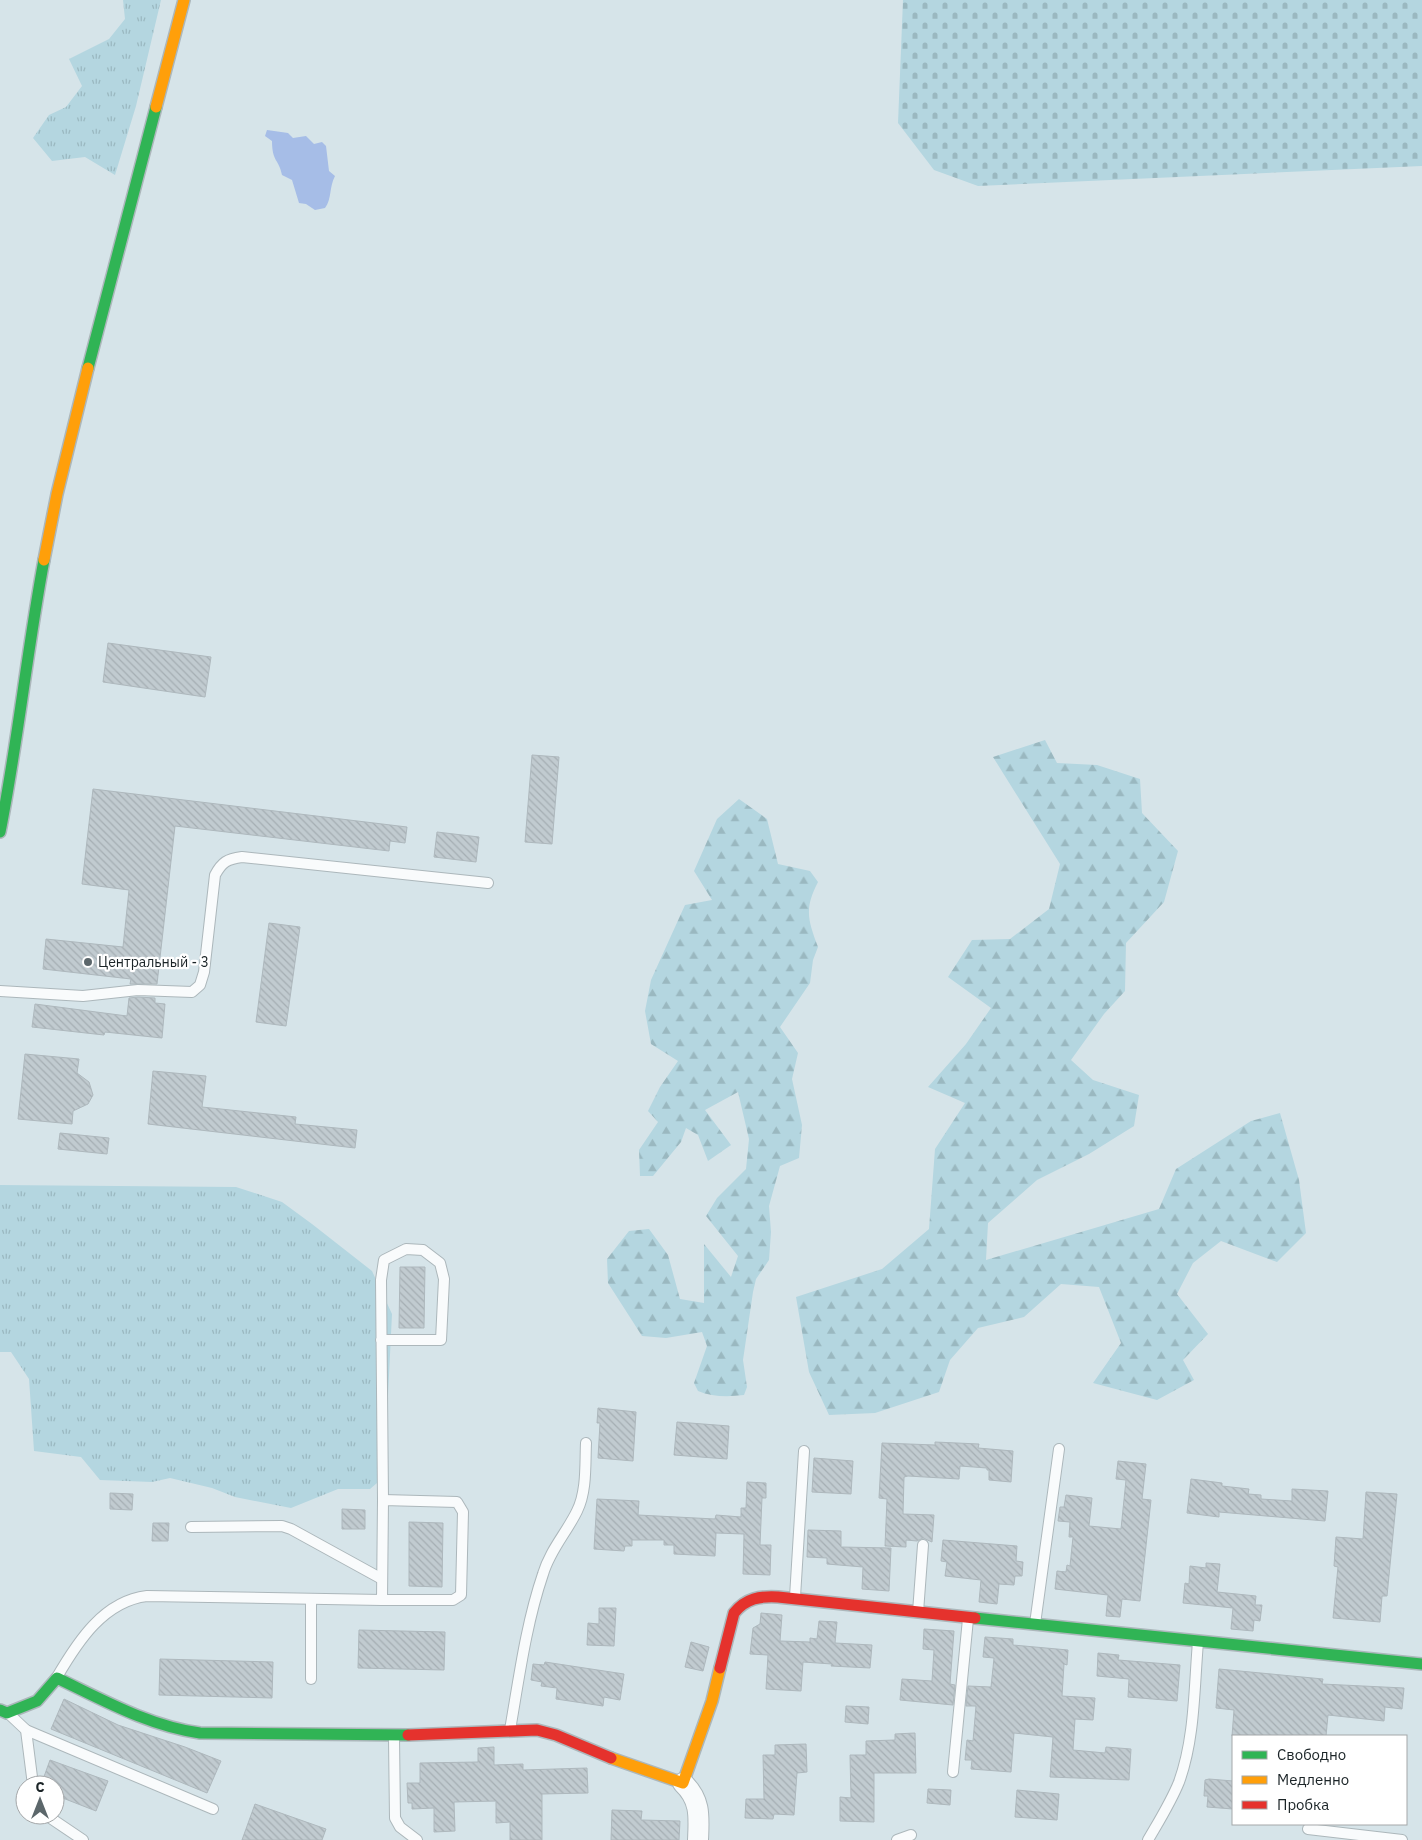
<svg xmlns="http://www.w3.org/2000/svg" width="1422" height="1840" font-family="'IBM Plex Sans',sans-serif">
  <defs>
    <pattern id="grass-tufts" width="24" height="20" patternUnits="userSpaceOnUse" patternTransform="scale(1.25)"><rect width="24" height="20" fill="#b4d6e0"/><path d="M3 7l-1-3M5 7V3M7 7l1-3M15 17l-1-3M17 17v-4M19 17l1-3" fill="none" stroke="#9ab8c0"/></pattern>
    <pattern id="forest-firs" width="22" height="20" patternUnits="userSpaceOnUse" patternTransform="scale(1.25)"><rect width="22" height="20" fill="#b4d6e0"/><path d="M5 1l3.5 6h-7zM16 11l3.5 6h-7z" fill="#9ab8c0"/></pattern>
    <pattern id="cemetery-stones" width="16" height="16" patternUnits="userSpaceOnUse" patternTransform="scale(1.25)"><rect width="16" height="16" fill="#b4d6e0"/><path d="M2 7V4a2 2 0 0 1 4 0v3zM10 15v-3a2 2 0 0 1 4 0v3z" fill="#9ab8c0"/></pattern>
    <pattern id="building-back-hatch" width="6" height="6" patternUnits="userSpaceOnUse" patternTransform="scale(1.25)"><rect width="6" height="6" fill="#c1cbd0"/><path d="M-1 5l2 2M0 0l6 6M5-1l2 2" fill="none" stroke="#a5aeb3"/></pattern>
  </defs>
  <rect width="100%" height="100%" fill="#d6e4e9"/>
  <!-- grass -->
  <g fill="url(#grass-tufts)">
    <path d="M123,0h38l-25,106 -21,69 -30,-18 -33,4 -19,-23 16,-23 17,-8 16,-21 -13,-27 40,-20 16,-20z"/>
    <path d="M0,1185l236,2 46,15 30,22 60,47 20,43 -8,163 -14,12h-32l-47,19 -56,-11 -23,-9 -42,-10 -18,4 -52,-2 -19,-23 -47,-6 -5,-72 -18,-27h-11z"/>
  </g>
  <!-- forest -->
  <g fill="url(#forest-firs)">
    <path d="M1045,740l12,23 40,2 43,14 2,34 36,38 -14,51 -38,41 -1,48 -21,23 -33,46 22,20 46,15 -5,31 -45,28 -52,26 -49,43 -2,37 173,-51 17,-40 75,-48 29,-8 19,67 7,53 -29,29 -56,-21 -28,22 -16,31 31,40 -25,26 11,20 -37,20 -64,-17 28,-40 -22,-56 -38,-3 -37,33 -46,11 -28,32 -11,32 -64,21 -46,2 -20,-43 -13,-75 86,-28 47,-40 6,-80 30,-46 -37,-16 38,-43 25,-36 -43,-31 24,-37 38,-1 39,-30 11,-45 -67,-107z"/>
    <path d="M739,799l28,20 11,45 32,7 8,11c-14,27 -10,38 0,65l-5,13 -3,23 -30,44 18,26 -6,26 10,46 -3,33 -19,8 -11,40 2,26 -2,28 -13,19 -3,13 -10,68 4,27 -3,8c-16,2 -32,2 -46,-4l-4,-8 13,-37 -5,-14 -36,6 -24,-2 -34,-53 -1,-24 22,-28 20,-2 19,26 12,44 24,4v-59l27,33 7,-21 -32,-40 11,-18 29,-29 3,-30 -11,-47 -33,18 26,35 -23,16 -10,-26 -12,-7 -5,14 -28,34h-13l-1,-26 19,-28 -10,-11 12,-24 18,-26 -27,-17 -6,-33 6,-31 34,-75 27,-5 -18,-29 23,-52z"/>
  </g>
  <!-- cemetery -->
  <path fill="url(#cemetery-stones)" d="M903,0h519v166l-444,20 -44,-16 -36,-47z"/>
  <!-- water -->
  <path fill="#a6bde7" d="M267,130l21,3 5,5 13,-2 8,8 8,-2 4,4 3,25 6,5c-6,11 -3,23 -10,32l-10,2 -9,-6 -7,-1 -7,-23 -10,-5c-3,-16 -10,-13 -10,-34l-7,-5z"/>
  <!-- building -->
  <g fill="url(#building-back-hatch)" stroke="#aeb8bd">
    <path d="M108,643l103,14 -6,40 -102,-15z"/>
    <path d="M532,755l27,2 -7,87 -27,-2z"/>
    <path d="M93,789l314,38 -2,16 -15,-2 -1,10 -214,-25 -18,158h-27l1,-5 -88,-10 3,-30 77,8 6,-57 -47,-6z"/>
    <path d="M437,832l42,5 -3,25 -42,-5z"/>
    <path d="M269,923l31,4 -14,99 -30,-4z"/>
    <path d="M138,997l17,1v5l10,1 -3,34 -57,-6 -1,3 -72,-8 3,-23 92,12 2,-18z"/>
    <path d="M25,1054l54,5 -2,14 12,9 4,13 -5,9 -15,7 -1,13 -54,-5z"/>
    <path d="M153,1071l53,5 -4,31 94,10 -1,7 62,6 -2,18 -207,-24z"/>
    <path d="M60,1133l49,5 -2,16 -49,-5z"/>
    <path d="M400,1267h25l-1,61h-25z"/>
    <path d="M598,1408l38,4 -3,49 -35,-3 2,-35h-3z"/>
    <path d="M677,1422l52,4 -2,33 -53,-4z"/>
    <path d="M935,1442l44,2 -1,4 35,3 -2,31 -22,-2v-10h-2v-2l-27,-2 -1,13 -51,-3 -4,1 -1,37 31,1 -2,27 -9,-4 -6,3 -11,-1v7l-21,-1 2,-47 -8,-1 3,-55 53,2z"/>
    <path d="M814,1458l39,3 -2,33 -39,-2z"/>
    <path d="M1118,1461l28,3 -4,35 9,1 -11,101 -18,-2 -2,18 -14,-1 2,-21 -53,-6 2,-18 9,1 1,-7 3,1 3,-29h-4l1,-15 -12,-1 2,-14h4l2,-12 26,3 -3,28 32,3 5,-49 -10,-1z"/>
    <path d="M1191,1479l31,4v3l27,3 -1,5 13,1v4l31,2v-12l36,2 -3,30 -106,-9v5l-32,-4z"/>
    <path d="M747,1482l19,1v15h-4l-2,47h11l-1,30 -27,-1 1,-40 -28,-1 -1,23 -41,-2v-9h-10v-5h-32v6h-7l-1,5 -30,-2 3,-50 42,2 -1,14 77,4 1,-4 25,2v-9h5z"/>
    <path d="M1366,1492l31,2 -10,102h-5l-2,26 -47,-4 5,-51 -4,-1 2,-29 27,2z"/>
    <path d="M110,1493l23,1 -1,16 -22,-1z"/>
    <path d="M342,1509l23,1v19h-23z"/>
    <path d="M409,1522l34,1 -1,64 -33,-1z"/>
    <path d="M153,1523h16l-1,18h-16z"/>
    <path d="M808,1530l33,1v16l50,1 -2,43 -27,-2 1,-22 -36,-3v-6l-20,-1z"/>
    <path d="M943,1540l74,6 -1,15 7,1 -1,14h-7l-1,9 -15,-1 -2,20 -18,-2 2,-22 -36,-4 2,-14 -6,-1z"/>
    <path d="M1206,1563l14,1 -3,28 39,4 -1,9h7l-2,16 -6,-1 -1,11 -22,-2 2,-21 -50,-5 2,-20 4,1 1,-18 16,2z"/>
    <path d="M599,1608h17l-2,38 -27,-1 1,-22 11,1z"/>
    <path d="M761,1613l21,2 -2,26 30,1v-4l7,1 2,-18 18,1 -2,21 37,2 -2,23 -39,-2 1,-2 -29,-2 -2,29 -35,-2 2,-34 -18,-1 3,-26 7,-4z"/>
    <path d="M924,1629l30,2 -4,53 5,1 -2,20 -53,-5 2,-21 30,2 2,-31 -11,-1z"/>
    <path d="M359,1630l86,2 -1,38 -86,-2z"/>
    <path d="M985,1637l28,2v6l55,5 -1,15 -3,-1 -2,32 33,2 -2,22 -18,-1 -2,31 32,3 1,-6 25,2 -2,31 -79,-3 3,-40 -39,-4 -3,39 -40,-3 1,-9h-7l2,-20 6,1 3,-35h-10l2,-20 23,1 3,-29 -11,-1z"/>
    <path d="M691,1642l18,5 -6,24 -18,-4z"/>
    <path d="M1098,1653l21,2 -1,5 62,5 -3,36 -49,-4 1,-18 -32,-3z"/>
    <path d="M160,1659l113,3 -1,36 -113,-3z"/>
    <path d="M545,1662l79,12 -4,26 -16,-3 -1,9 -47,-7 1,-11 -16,-2 1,-4 -11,-2 2,-16 11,1z"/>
    <path d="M1219,1669l104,10 -1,5 82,4 -2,21 -17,-2 -1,14 -56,-6 -2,21h-94l2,-26 -18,-2z"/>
    <path d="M64,1699l54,26 67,22 36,14 -14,32 -156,-64z"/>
    <path d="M846,1706l23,1 -1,17 -23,-2z"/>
    <path d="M915,1733l1,40h-42v49l-34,-1v-24l11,1 -1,-43h16v-14l29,-1v-6z"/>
    <path d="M806,1744l1,28 -10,1 -3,42 -20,-1 -1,5 -28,-1 1,-19h18l-1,-44h12v-10z"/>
    <path d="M494,1747v18l29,-1v6l64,-2 1,25 -46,1v46h-32v-18l-14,1v-22l-42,1 1,29 -21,1v-24l-22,1v-6h-4l-1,-20h13v-20l58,-1v-14z"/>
    <path d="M50,1760l58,21 -12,30 -41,-16v-10h-14z"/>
    <path d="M1209,1779l24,2v28l-26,-2 1,-11h-4l1,-16z"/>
    <path d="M928,1789l23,1 -1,15 -23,-2z"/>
    <path d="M1017,1790l42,4 -2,26 -42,-3z"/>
    <path d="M255,1804l71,25 -4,11h-80z"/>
    <path d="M612,1810l30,1 -1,9 39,1 -1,19h-68z"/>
  </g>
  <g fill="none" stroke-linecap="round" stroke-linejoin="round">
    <defs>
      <g id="lane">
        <path d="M0,991l83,5 55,-6 54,2 8,-7 4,-13 11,-97c7,-13 12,-16 27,-18l246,26"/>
        <path d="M381,1340h60l3,-61 -4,-16 -17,-13 -17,-1 -22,11 -3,20 2,220"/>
        <path d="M191,1527l91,-1 9,3 91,50"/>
        <path d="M795,1597l9,-146"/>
        <path d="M918,1612l5,-67"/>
        <path d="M1035,1624l24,-175"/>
        <path d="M57,1677c21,-36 47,-76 90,-81l235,4 1,-100 74,2 6,10 -2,83 -8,5h-71"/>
        <path d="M311,1679v-80"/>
        <path d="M9,1714l17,16 7,55"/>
        <path d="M26,1730l187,79"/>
        <path d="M510,1730c9,-52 16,-106 33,-156 7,-24 24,-42 34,-63 10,-20 8,-47 9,-68"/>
        <path d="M394,1737l1,81 5,9 17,13"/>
        <path d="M953,1772l15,-153"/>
        <path d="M46,1815l37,25"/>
        <path d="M1308,1829l94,11"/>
        <path d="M897,1840l14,-5"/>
        <path d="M1148,1840c11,-19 23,-38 31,-58 16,-44 15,-94 19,-140"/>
      </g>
      <path id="street" d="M683,1783c18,17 16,34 15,57"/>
      <g id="fast">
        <path d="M88,368l68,-261"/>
        <path d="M0,832c18,-90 27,-182 44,-272"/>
        <path d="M975,1618l447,46"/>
        <path d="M0,1710l7,3 30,-12 20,-23c46,22 92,48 143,55l208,2"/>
      </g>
      <g id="slow">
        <path d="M156,107l28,-107"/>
        <path d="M44,560l13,-66 31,-126"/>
        <path d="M611,1758l72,25 29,-82 8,-33"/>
      </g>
      <g id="jam">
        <path d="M720,1668l14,-55c12,-15 26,-17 44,-16l197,21"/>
        <path d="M408,1735l129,-5 19,5 55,23"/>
      </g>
    </defs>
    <!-- lane casing -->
    <use href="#lane" stroke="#acb7bb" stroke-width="12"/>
    <!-- street casing -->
    <use href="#street" stroke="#acb7bb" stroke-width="22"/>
    <!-- fast casing -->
    <use href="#fast" stroke="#acb7bb" stroke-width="14"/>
    <!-- slow casing -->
    <use href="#slow" stroke="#acb7bb" stroke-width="14"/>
    <!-- jam casing -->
    <use href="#jam" stroke="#acb7bb" stroke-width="14"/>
    <!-- lane -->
    <use href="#lane" stroke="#f9fbfc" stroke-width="10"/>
    <!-- street -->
    <use href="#street" stroke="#f9fbfc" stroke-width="20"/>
    <!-- fast -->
    <use href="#fast" stroke="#30b455" stroke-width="11"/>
    <!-- slow -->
    <use href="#slow" stroke="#ff9f0a" stroke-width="11"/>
    <!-- jam -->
    <use href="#jam" stroke="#e5322d" stroke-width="11"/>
  </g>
  <!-- markers -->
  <circle fill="#5c676b" stroke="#fff" stroke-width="2" cx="88" cy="962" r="5"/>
  <g text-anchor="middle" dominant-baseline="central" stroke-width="4.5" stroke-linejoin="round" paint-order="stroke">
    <!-- poi labels -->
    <g font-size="14" fill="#1b2427" stroke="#fff" text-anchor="start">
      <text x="98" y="962">Центральный - 3</text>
    </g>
  </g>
  <!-- legend -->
  <rect x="1232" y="1735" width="175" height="90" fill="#ffffff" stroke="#a4a7a9"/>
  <rect x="1242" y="1751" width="25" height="8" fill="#30b455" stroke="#a4a7a9"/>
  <text x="1277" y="1760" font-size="15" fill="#1b2427">Свободно</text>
  <rect x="1242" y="1776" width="25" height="8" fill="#ff9f0a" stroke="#a4a7a9"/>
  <text x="1277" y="1785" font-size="15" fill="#1b2427">Медленно</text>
  <rect x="1242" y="1801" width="25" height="8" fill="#e5322d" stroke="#a4a7a9"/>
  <text x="1277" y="1810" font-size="15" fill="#1b2427">Пробка</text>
  <!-- north arrow -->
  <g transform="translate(40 1800)"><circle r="24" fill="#ffffff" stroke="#a4a7a9"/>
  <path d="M0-4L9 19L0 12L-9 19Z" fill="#5c676b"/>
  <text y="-8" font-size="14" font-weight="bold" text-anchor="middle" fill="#1b2427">С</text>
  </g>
</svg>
